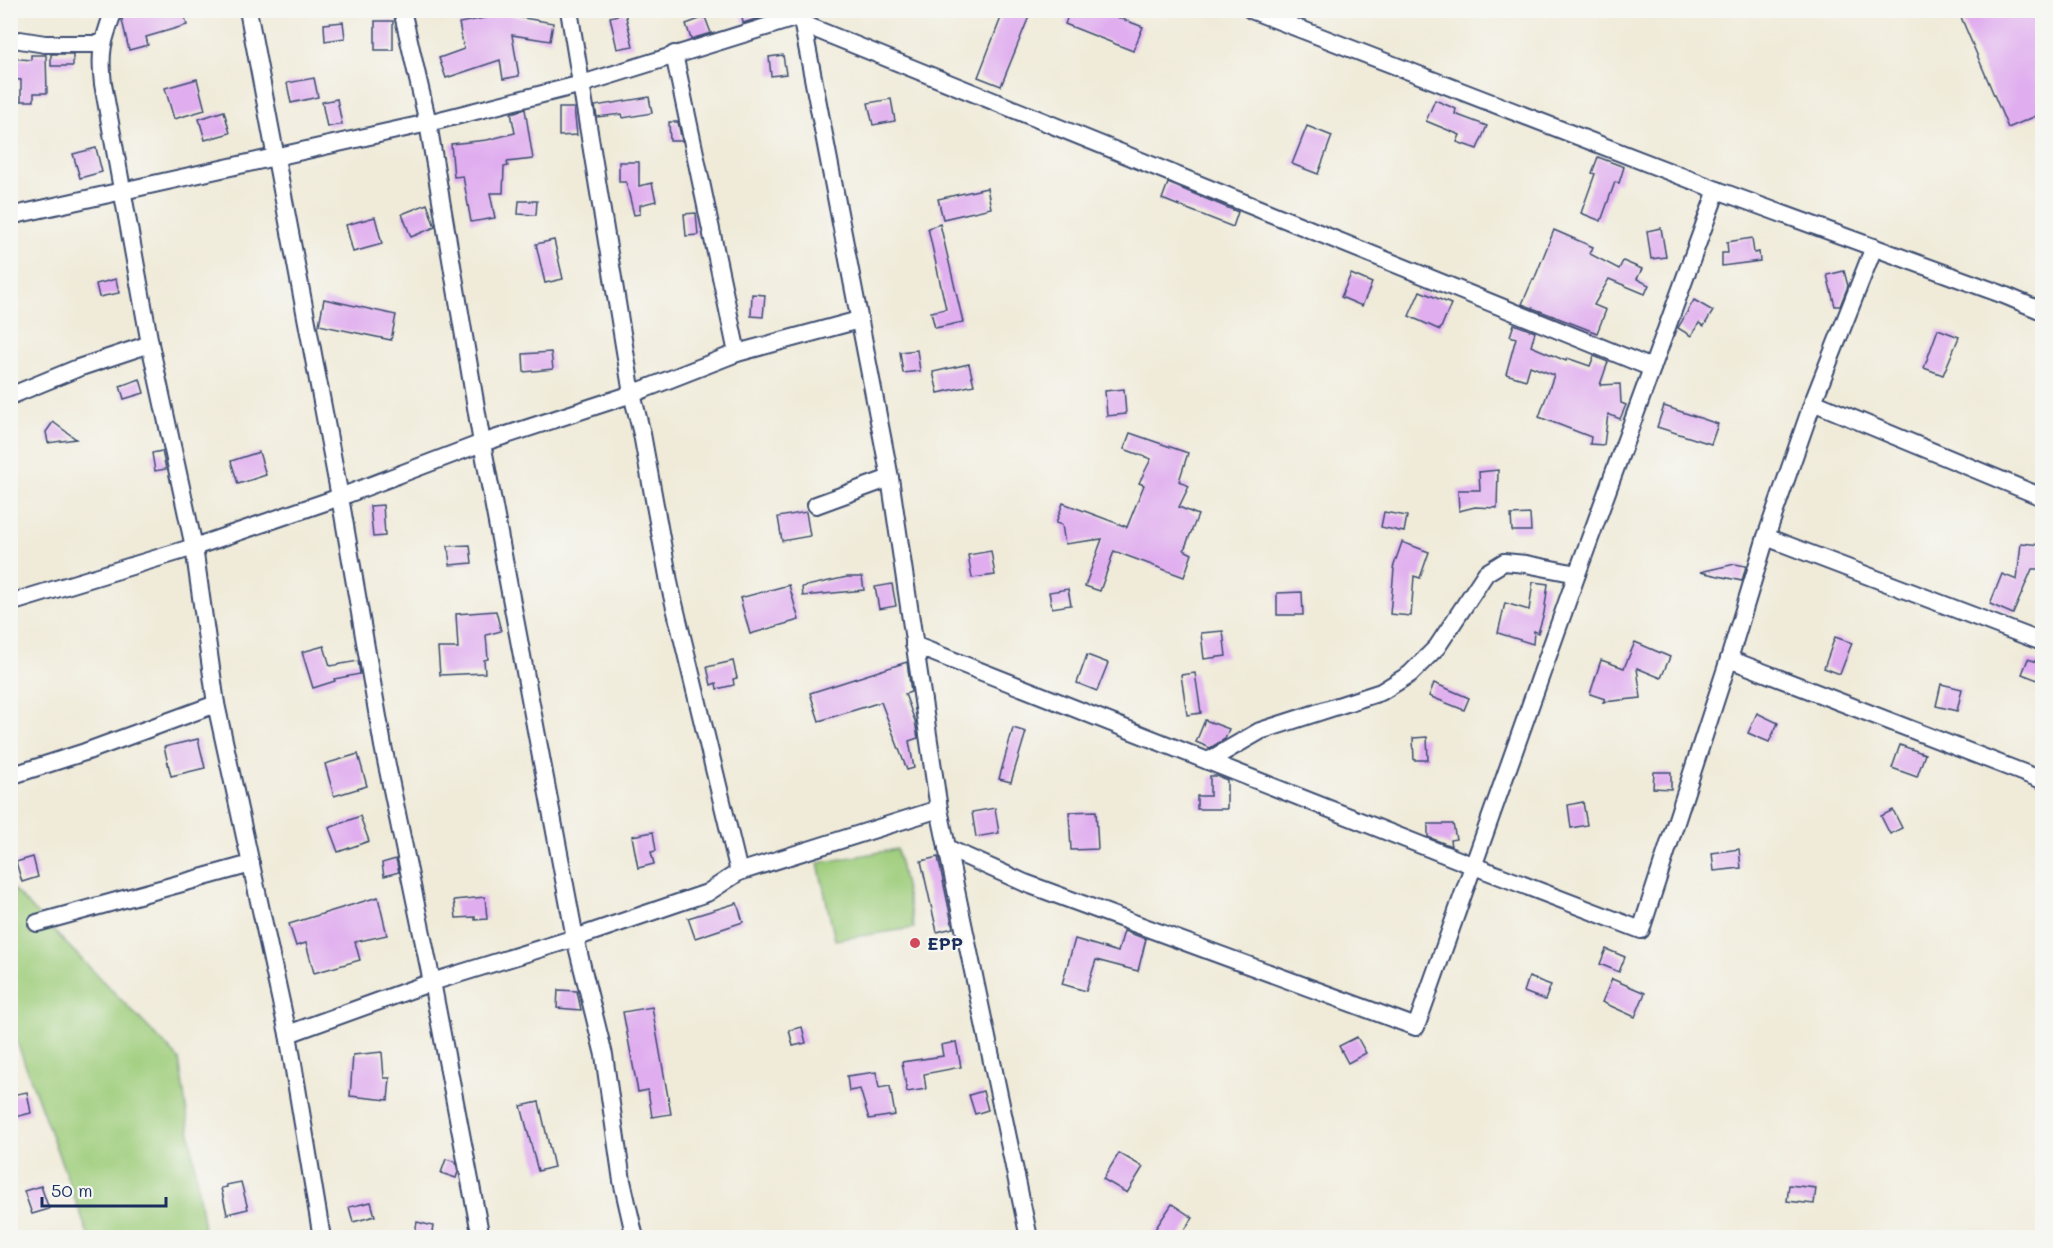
<svg xmlns="http://www.w3.org/2000/svg" width="2053" height="1248" font-family="Mali,sans-serif">
  <rect width="100%" height="100%" fill="#f6f6f2"/>
  <filter id="ink" filterUnits="userSpaceOnUse"><feTurbulence type="fractalNoise" baseFrequency=".0167" numOctaves="2"/><feDisplacementMap in="SourceGraphic" scale="12" xChannelSelector="R" yChannelSelector="G"/><feConvolveMatrix kernelMatrix="1 2 1 2 8 2 1 2 1" color-interpolation-filters="sRGB"/></filter>
  <filter id="wash" filterUnits="userSpaceOnUse"><feTurbulence type="fractalNoise" baseFrequency=".008" numOctaves="4" result="noise"/><feDisplacementMap in="SourceGraphic" scale="24" xChannelSelector="R" yChannelSelector="G"/><feGaussianBlur stdDeviation="1.35" result="paint"/><feColorMatrix in="noise" values="0 0 0 0 0 0 0 0 0 0 0 0 0 0 0 0 0 1.4 0 .05"/><feComposite in="paint" operator="in"/></filter>
  <g filter="url(#wash)">
    <rect width="100%" height="100%" fill="#f0ebd9"/>
    <!-- green -->
    <g fill="#9fcd7c" stroke="#5d7e6d" stroke-width="1.5">
      <path d="M897,849l17,79 -79,12 -17,-77z"/>
      <path d="M10,886l169,173 26,178h-116l-78,-211z"/>
    </g>
    <g id="blocks">
      <!-- building -->
      <g fill="#e0adef">
        <path d="M124,10h59l4,15 -41,12 2,8 -19,5 -7,-30z"/>
        <path d="M493,10h19l1,6 40,7 -3,18 -38,-6 7,41 -16,3 -3,-19 -54,18 -7,-20 25,-9 -5,-26 36,-7z"/>
        <path d="M741,10h40v1l-38,12z"/>
        <path d="M1004,10h17l9,4 -29,72 -23,-9z"/>
        <path d="M1070,10h29l44,17 -10,24 -68,-27z"/>
        <path d="M1958,10h85v103l-35,15z"/>
        <path d="M625,13l8,33 -16,3 -7,-32z"/>
        <path d="M705,17l6,16 -20,6 -5,-15z"/>
        <rect x="375" y="21" width="18" height="29"/>
        <path d="M343,22l2,16 -20,3 -1,-17z"/>
        <rect x="51" y="54" width="22" height="12"/>
        <path d="M31,55h15l1,38h-13v8h-13v-21l-11,-1v-21l21,2z"/>
        <path d="M783,55l3,19 -15,2 -2,-19z"/>
        <path d="M314,78l4,19 -27,6 -4,-20z"/>
        <path d="M197,79l8,31 -31,9 -9,-31z"/>
        <path d="M649,97l3,16 -29,5 -1,-4 -25,3 -2,-11z"/>
        <path d="M337,99l5,25 -15,3 -5,-25z"/>
        <path d="M891,99l4,22 -22,4 -5,-22z"/>
        <path d="M1435,100l21,9 -1,5 32,12 -10,23 -20,-7 3,-7 -34,-14z"/>
        <path d="M559,108h15l3,27 -18,1z"/>
        <path d="M525,109l8,50 -26,3 1,4 -4,1 -1,26h-13l5,25 -24,4 -8,-46 -9,1 -3,-33 36,-4 28,-7 -4,-20z"/>
        <path d="M224,111l6,22 -25,7 -6,-21z"/>
        <path d="M669,122h9l4,19h-12z"/>
        <path d="M1307,126l25,10 -14,38 -26,-10z"/>
        <path d="M96,148l6,24 -22,6 -7,-24z"/>
        <path d="M1598,157l26,10 -5,16 -4,-1 -14,39 -20,-8 14,-39 -3,-1z"/>
        <path d="M619,162h20v24l13,-3 4,18 -16,4v9l-6,1 -8,-33h-7z"/>
        <path d="M1168,183l70,29 -5,15 -71,-28z"/>
        <path d="M987,188l4,20 -48,11 -5,-20z"/>
        <path d="M519,201h18l-1,14 -18,-1z"/>
        <path d="M427,204l8,23 -24,10 -9,-23z"/>
        <path d="M696,213l2,22 -12,1 -2,-22z"/>
        <path d="M375,217l7,27 -29,8 -7,-27z"/>
        <path d="M940,224l23,98 -28,6 -4,-16 15,-3 -18,-81z"/>
        <path d="M1661,228l5,29 -15,2 -4,-28z"/>
        <path d="M1554,230l39,17 -3,7 29,15 4,-8 19,8 -5,10 12,6 -4,9 -36,-15 -15,26 12,5 -9,23 -75,-29 11,-25 1,1z"/>
        <path d="M1752,238l2,15 5,-1 1,9 -38,5v-13h6l-1,-11z"/>
        <path d="M554,240l9,39 -18,4 -9,-39z"/>
        <path d="M1844,271l4,15 -8,20h-5l-8,-31z"/>
        <path d="M1351,274l21,9 -10,23 -21,-9z"/>
        <path d="M116,279l3,14 -20,4 -3,-13z"/>
        <path d="M1420,291l31,13 -11,26 -31,-14z"/>
        <path d="M752,294l13,1 -2,22 -12,-1z"/>
        <path d="M324,299l72,16 -5,25 -72,-15z"/>
        <path d="M1694,300l19,11 -9,15 -5,-3 -8,13 -13,-8z"/>
        <path d="M1514,324l21,8 -4,14 35,15 1,-3 23,8 4,-10 14,6 -8,23 20,-1 1,19 5,2 -6,14 -12,-5 -4,31 -14,-1 1,-7 -52,-20 15,-42 -24,-9 -4,14 -20,-6 10,-36 -6,-2z"/>
        <path d="M1938,329l21,8 -16,38 -19,-7z"/>
        <path d="M917,350l3,21 -17,2 -3,-21z"/>
        <path d="M551,352l2,17 -29,3 -1,-18z"/>
        <path d="M969,364l5,21 -36,8 -5,-21z"/>
        <path d="M140,379l4,14 -20,6 -4,-13z"/>
        <path d="M1124,389l2,25 -19,2 -2,-25z"/>
        <path d="M1664,406l54,18 -7,20 -54,-17z"/>
        <path d="M53,422l23,17 -28,4 -2,-11z"/>
        <path d="M1130,433l58,20 -9,28 10,5 -10,21 19,8 -14,35 8,4 -8,23 -70,-26 -14,40 -15,-5 17,-47 -37,5 -3,-19 -6,-2 7,-20 64,24 17,-42 -5,-2 12,-24 -27,-10z"/>
        <path d="M162,451l4,18 -11,2 -3,-18z"/>
        <path d="M259,452l7,23 -28,9 -7,-23z"/>
        <path d="M1498,470l-1,38 -22,-1 -16,4 -1,-21h22l-1,-18z"/>
        <path d="M383,505l2,31 -12,1 -3,-31z"/>
        <path d="M806,512l4,24 -28,5 -4,-24z"/>
        <path d="M1384,512l23,4 -3,16 -23,-5z"/>
        <path d="M1530,514l1,17h-19l-1,-16z"/>
        <path d="M1402,542l27,10 -9,26 -6,-2 -3,40 -21,-2 4,-45 -1,-1z"/>
        <path d="M2021,543l21,2 -3,24h-7l-19,45 -23,-10 12,-30 15,6z"/>
        <path d="M470,545l2,18 -22,2 -2,-19z"/>
        <path d="M991,551l4,24 -23,3 -4,-23z"/>
        <path d="M1735,564l11,2 -4,15 -42,-9z"/>
        <path d="M847,577h15l2,13 -61,6 -1,-9z"/>
        <path d="M1533,582l15,2 -4,29 -6,20 -4,-2 -1,13 -35,-11 7,-30 24,7z"/>
        <path d="M892,584l4,22 -17,3 -4,-22z"/>
        <path d="M789,585l10,35 -49,14 -10,-36z"/>
        <path d="M1068,589l3,16 -19,3 -3,-16z"/>
        <path d="M1302,592l1,23h-26v-22z"/>
        <path d="M496,611l5,20 -15,4 2,24 -4,1 1,13 -45,2 -2,-27h20l-2,-34z"/>
        <path d="M1223,631l3,25 -22,3 -3,-26z"/>
        <path d="M1835,637l17,6 -12,31 -16,-6z"/>
        <path d="M1635,642l35,15 -9,21 -24,-10 4,30 -38,4 2,-3 -15,-5 11,-34 23,8z"/>
        <path d="M324,646l6,20 28,-5 2,13 -26,5 1,2 -22,7 -11,-36z"/>
        <path d="M1087,655l21,8 -11,28 -20,-8z"/>
        <path d="M2028,659l15,5v18l-21,-8z"/>
        <path d="M733,661l4,17 -4,1 1,6 -17,4 -1,-6 -5,2 -4,-18z"/>
        <path d="M907,662l4,30 -6,2 10,27 3,17 -9,3 5,27 -7,2 -26,-68 -62,19 -9,-28z"/>
        <path d="M1195,673l6,40 -14,2 -6,-40z"/>
        <path d="M1434,683l35,15 -5,12 -35,-14z"/>
        <path d="M1941,684l21,5 -5,22 -21,-5z"/>
        <path d="M1757,713l21,10 -9,19 -21,-9z"/>
        <path d="M1205,720l24,9 -4,10 -15,9 -14,-6z"/>
        <path d="M1013,728l13,4 -15,50 -12,-3z"/>
        <path d="M1427,737l1,23h-14l-1,-22z"/>
        <path d="M198,739l7,29 -34,8 -7,-29z"/>
        <path d="M1900,745l25,9 -8,23 -25,-9z"/>
        <path d="M358,754l9,32 -33,10 -9,-32z"/>
        <path d="M1654,772h17v17l-18,-1z"/>
        <path d="M1210,776h7l10,4v29h-30v-13h13z"/>
        <path d="M1583,802l4,23 -16,3 -3,-23z"/>
        <path d="M995,808l4,25 -23,4 -4,-25z"/>
        <path d="M1893,810l9,18 -12,6 -9,-18z"/>
        <path d="M1096,811l2,38 -27,1 -2,-38z"/>
        <path d="M360,816l9,25 -31,11 -9,-24z"/>
        <path d="M1428,824h25l3,15 -6,1 1,6 -23,-9z"/>
        <path d="M653,832l3,19 -5,1 3,12 -16,4 -6,-32z"/>
        <path d="M1739,849l2,19 -27,3 -2,-18z"/>
        <path d="M33,857l5,20 -16,5 -6,-20z"/>
        <path d="M938,857l15,71 -16,4 -16,-71z"/>
        <path d="M396,859l3,13 -15,4 -2,-13z"/>
        <path d="M378,897l9,38 -32,7 5,18 -46,13 -8,-30 -10,3 -7,-22z"/>
        <path d="M485,897l2,22 -12,1v-3l-19,1 -2,-18z"/>
        <path d="M737,903l6,19 -48,16 -7,-20z"/>
        <path d="M1124,931l22,8 -8,32 -42,-11 -10,31 -24,-7 13,-45 43,13z"/>
        <path d="M1606,949l19,8 -6,15 -19,-8z"/>
        <path d="M1529,977l22,8 -6,15 -21,-8z"/>
        <path d="M1612,979l33,14 -10,24 -33,-15z"/>
        <path d="M558,990l19,1 4,19 -24,-2z"/>
        <path d="M652,1007l19,107 -19,3 -4,-27 -10,2 -15,-80z"/>
        <path d="M802,1027l4,16 -13,3 -4,-16z"/>
        <path d="M1357,1037l9,16 -18,10 -9,-17z"/>
        <path d="M956,1042l5,25 -37,7 2,15 -19,3 -5,-30 41,-6 -2,-11z"/>
        <path d="M382,1052l2,26h6l-2,22 -38,-4 3,-41z"/>
        <path d="M876,1072l3,16 11,-2 5,29 -26,4 -9,-30 -11,2 -2,-15z"/>
        <path d="M983,1091l5,19 -13,4 -6,-19z"/>
        <path d="M27,1092l4,21 -16,4 -4,-22z"/>
        <path d="M539,1102l15,65 -16,4 -17,-65z"/>
        <path d="M1119,1153l24,14 -16,26 -24,-14z"/>
        <path d="M446,1159l10,3 2,10 -2,6 -15,-5z"/>
        <path d="M241,1182l7,27 -21,5 -6,-26 6,-1 -1,-2z"/>
        <path d="M1789,1185l27,3 -2,16 -27,-3z"/>
        <path d="M41,1186l8,23 -17,5 -8,-23z"/>
        <path d="M371,1202l4,14 -22,6 -4,-15z"/>
        <path d="M1172,1204l21,14 -14,20h-30z"/>
        <path d="M417,1222l16,4 -2,12h-17z"/>
      </g>
    </g>
  </g>
  <g filter="url(#ink)">
    <use href="#blocks" fill-opacity="0" stroke="#3b4b70" stroke-width="1.5"/>
    <g fill="none" stroke-linecap="round" stroke-linejoin="round">
      <defs>
        <g id="minor">
          <path d="M114,10c-11,31 -15,41 -11,74l47,260 44,203 22,157 72,330 34,204"/>
          <path d="M248,10l92,487 43,249 49,236 49,256"/>
          <path d="M402,10l26,113 54,320 93,495 29,117 18,126 13,57"/>
          <path d="M569,10l63,384 10,40 28,153 69,285"/>
          <path d="M800,10l90,468 49,331 90,429"/>
          <path d="M1251,10l466,180 287,105 38,16"/>
          <path d="M803,24l849,344"/>
          <path d="M20,40l25,4h57"/>
          <path d="M674,54l63,299"/>
          <path d="M10,216l418,-93 154,-39 219,-68"/>
          <path d="M10,396l68,-28 72,-24"/>
          <path d="M1813,402l229,95"/>
          <path d="M816,505l74,-27"/>
          <path d="M1766,537l276,105"/>
          <path d="M10,603l184,-56 146,-50 142,-54 150,-49 105,-41 122,-33"/>
          <path d="M914,645l560,221 167,64 88,-271 37,-122 47,-135 61,-155"/>
          <path d="M1729,659l313,121"/>
          <path d="M1208,761l52,-30 121,-39 29,-18 27,-27 49,-74 18,-11 22,2 51,10"/>
          <path d="M10,776l75,-24 131,-48"/>
          <path d="M947,848l78,35 391,144 161,-453 140,-384"/>
          <path d="M37,923l214,-59"/>
          <path d="M288,1034l144,-52 143,-44 132,-45 32,-21 200,-63"/>
        </g>
      </defs>
      <!-- minor casing -->
      <use href="#minor" stroke="#3b4b70" stroke-width="20"/>
      <!-- minor -->
      <use href="#minor" stroke="#fff" stroke-width="16"/>
    </g>
  </g>
  <!-- markers -->
  <circle fill="#d1495b" stroke="#f6f6f2" stroke-width="2" cx="915" cy="943" r="6"/>
  <g text-anchor="middle" dominant-baseline="central" stroke-width="4.5" stroke-linejoin="round" paint-order="stroke">
    <!-- poi labels -->
    <g font-size="18" font-weight="bold" fill="#1b2f5e" stroke="#f6f6f2" text-anchor="start">
      <text x="927" y="943">EPP</text>
    </g>
  </g>
  <!-- margin -->
  <rect width="2053" height="1248" fill="none" stroke="#f6f6f2" stroke-width="36"/>
  <!-- scale -->
  <path d="M42 1197v9h124v-9" fill="none" stroke="#1b2f5e" stroke-width="3"/>
  <text x="51" y="1197" font-size="18" fill="#1b2f5e" stroke="#f6f6f2" stroke-width="4.5" paint-order="stroke">50 m</text>
</svg>
